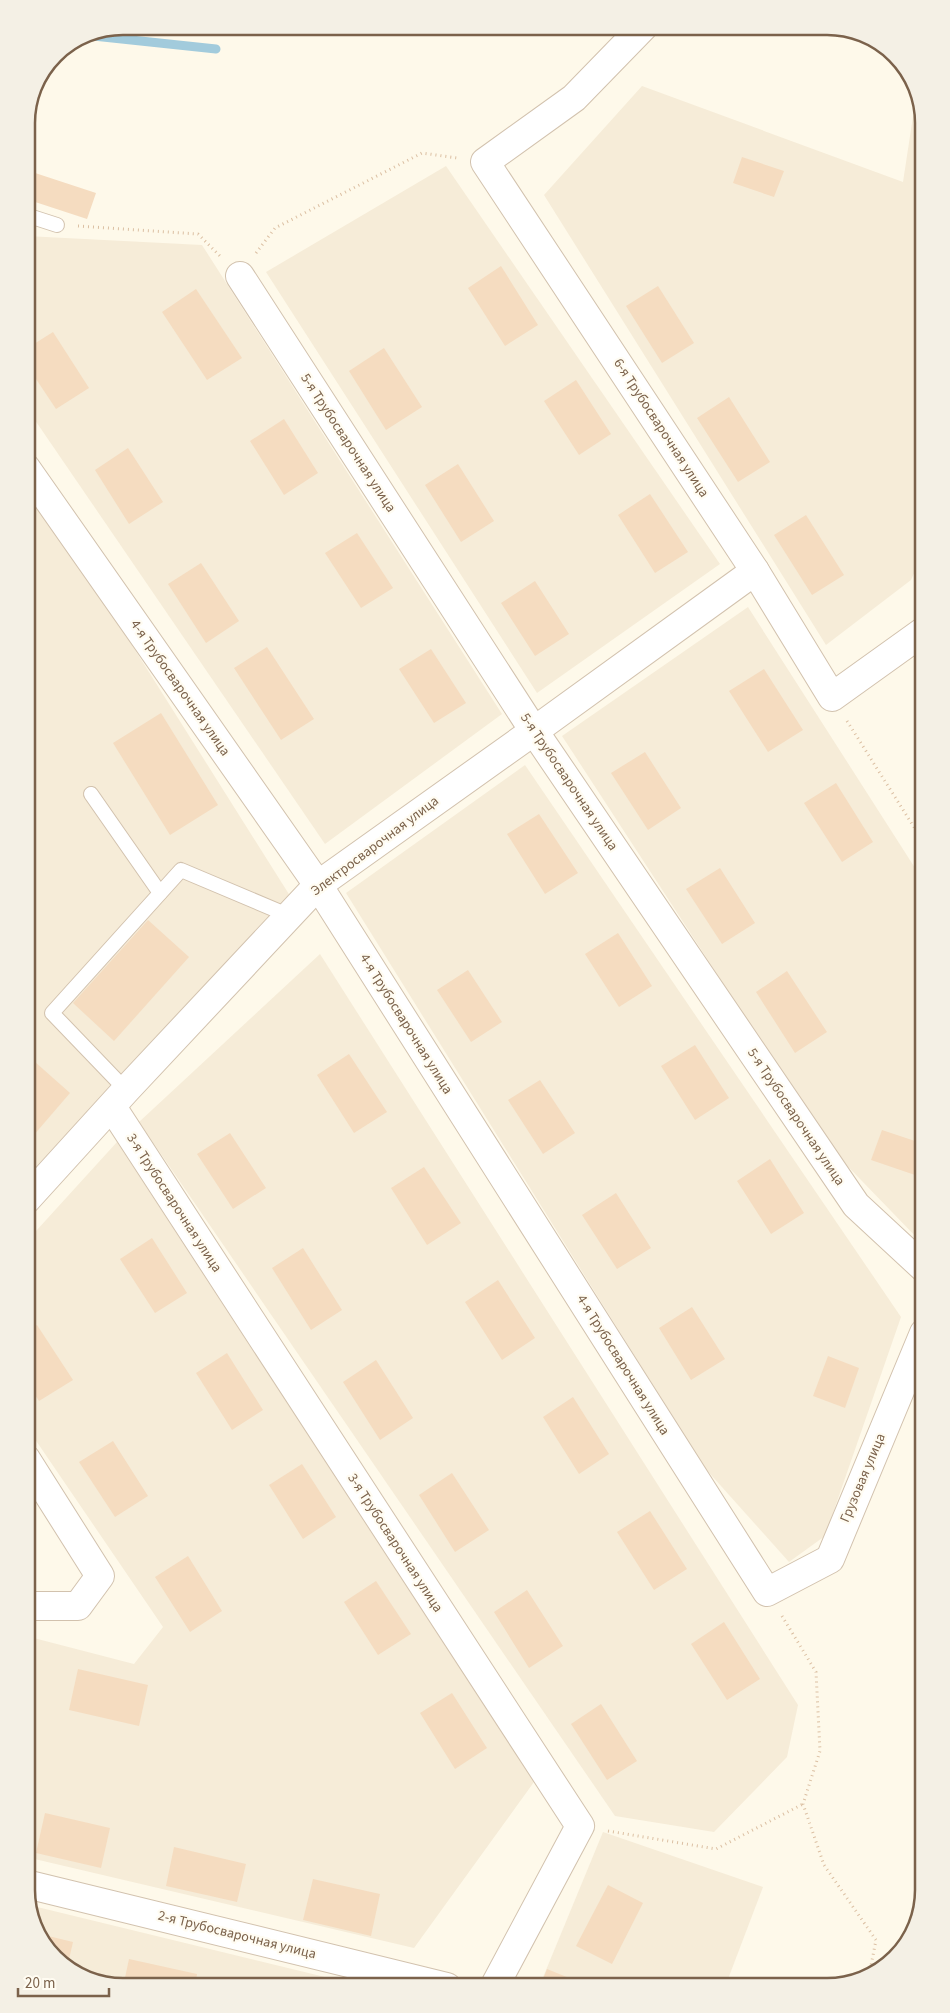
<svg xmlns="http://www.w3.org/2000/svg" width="950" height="2013" font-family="'Source Sans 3',sans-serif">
  <rect width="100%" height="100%" fill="#fef9ea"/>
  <!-- residential -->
  <g fill="#f6ecd8">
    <path d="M642,86l261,96 14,-92 7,33v428l-13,29 -85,65 -282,-450z"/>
    <path d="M446,166l274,398 -183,129 -271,-421z"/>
    <path d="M26,236l176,9 300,469 -177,130 -299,-437z"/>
    <path d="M26,477l266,422 -266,284z"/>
    <path d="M748,607l176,275v349l-3,11 -90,-93 -269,-413z"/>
    <path d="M525,765l376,552 -76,219 -36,26 -85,-95 -358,-574z"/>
    <path d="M320,954l478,751 -11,52 -73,75 -99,-16 -476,-694z"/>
    <path d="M117,1142l417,640 -120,166 -388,-91v-221l108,28 29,-37 -137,-201v-184z"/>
    <path d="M603,1832l160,55 -38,100h-186z"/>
    <path d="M29,1905l337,82h-249l-48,-17 -35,-43z"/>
  </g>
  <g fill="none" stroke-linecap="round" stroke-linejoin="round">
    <!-- stream -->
    <path stroke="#a2cbdc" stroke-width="9" d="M84,35l132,14"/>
  </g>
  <!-- building -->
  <g fill="#f5dcc0">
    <path d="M742,157l42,14 -10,26 -41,-14z"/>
    <path d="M26,170l70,23 -9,26 -61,-20z"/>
    <path d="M501,266l37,59 -33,21 -37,-58z"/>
    <path d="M658,286l36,57 -32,20 -36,-57z"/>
    <path d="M196,289l46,69 -35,22 -45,-68z"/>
    <path d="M53,332l36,56 -33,21 -30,-45v-15z"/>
    <path d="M384,348l38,59 -36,23 -37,-59z"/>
    <path d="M576,380l35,54 -32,21 -35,-54z"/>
    <path d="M729,397l41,65 -32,20 -41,-64z"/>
    <path d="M284,419l34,54 -34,22 -34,-54z"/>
    <path d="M128,448l35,54 -34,22 -34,-54z"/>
    <path d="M458,464l36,57 -33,21 -36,-57z"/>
    <path d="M650,494l38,58 -33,21 -37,-58z"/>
    <path d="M806,515l38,60 -32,20 -38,-60z"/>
    <path d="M26,523l7,11 -7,4z"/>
    <path d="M357,533l36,55 -32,20 -36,-55z"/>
    <path d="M201,563l38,58 -33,22 -38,-59z"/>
    <path d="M535,581l34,53 -34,22 -34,-53z"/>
    <path d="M267,647l47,72 -33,21 -47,-72z"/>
    <path d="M431,649l35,54 -32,20 -35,-54z"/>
    <path d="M764,669l39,61 -35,22 -39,-61z"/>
    <path d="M161,713l57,92 -48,30 -57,-92z"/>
    <path d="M645,752l36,56 -33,22 -37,-57z"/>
    <path d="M836,783l37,59 -31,20 -38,-59z"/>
    <path d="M539,814l39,59 -33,21 -38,-60z"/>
    <path d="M720,868l35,55 -33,21 -36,-55z"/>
    <path d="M148,920l41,37 -75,84 -41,-38z"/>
    <path d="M618,933l34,53 -33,21 -34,-53z"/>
    <path d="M468,970l34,52 -31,20 -34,-52z"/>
    <path d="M787,971l40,61 -32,21 -39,-61z"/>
    <path d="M923,997h1v34l-10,-3z"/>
    <path d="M695,1045l34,53 -34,22 -34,-54z"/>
    <path d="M26,1054l44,39 -37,43 -7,-6z"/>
    <path d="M349,1054l38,58 -33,21 -37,-58z"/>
    <path d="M540,1080l35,53 -32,21 -35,-54z"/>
    <path d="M882,1130l42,14 -9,31 -44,-15z"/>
    <path d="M230,1133l36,55 -33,21 -36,-55z"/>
    <path d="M770,1159l34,54 -33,21 -34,-53z"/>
    <path d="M424,1167l37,56 -34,22 -36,-57z"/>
    <path d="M616,1193l35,55 -34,21 -35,-54z"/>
    <path d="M152,1238l35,55 -32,20 -35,-54z"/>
    <path d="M303,1248l39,62 -31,20 -39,-62z"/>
    <path d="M498,1280l37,58 -33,22 -37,-58z"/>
    <path d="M692,1307l33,52 -34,21 -32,-52z"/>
    <path d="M37,1325l36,55 -34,21 -13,-20v-49z"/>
    <path d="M227,1353l36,57 -31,20 -36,-57z"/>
    <path d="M828,1356l31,12 -14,40 -32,-12z"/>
    <path d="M376,1360l37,58 -33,22 -37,-58z"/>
    <path d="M573,1397l36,57 -30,20 -36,-57z"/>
    <path d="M113,1441l35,55 -33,21 -36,-55z"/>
    <path d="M302,1464l34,53 -33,22 -34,-54z"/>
    <path d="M452,1473l37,57 -34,22 -36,-57z"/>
    <path d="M650,1511l37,58 -33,21 -37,-58z"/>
    <path d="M188,1556l34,55 -32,21 -35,-55z"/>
    <path d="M376,1581l35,53 -33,21 -34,-53z"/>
    <path d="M527,1590l36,56 -34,22 -35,-56z"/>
    <path d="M724,1622l36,57 -33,21 -36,-56z"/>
    <path d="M78,1669l70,16 -9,41 -70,-16z"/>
    <path d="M452,1693l35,55 -32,21 -35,-56z"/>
    <path d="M601,1704l36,57 -30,19 -36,-56z"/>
    <path d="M45,1813l65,15 -9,40 -65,-15z"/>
    <path d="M174,1847l72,17 -9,38 -71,-16z"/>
    <path d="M313,1879l67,15 -9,42 -68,-16z"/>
    <path d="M608,1885l35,18 -31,61 -36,-18z"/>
    <path d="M40,1934l33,8 -6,26z"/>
    <path d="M129,1959l68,15 -2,13h-72z"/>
    <path d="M547,1969l32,13 -2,5h-37z"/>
  </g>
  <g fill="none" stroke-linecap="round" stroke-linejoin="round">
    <defs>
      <g id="lane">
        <path d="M26,215l31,10"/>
        <path d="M91,794l69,99"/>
        <path d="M126,1090l-74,-77 129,-143 109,46"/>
      </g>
      <g id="street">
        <path d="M644,26l-70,72 -89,64 270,409 77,126 92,-66"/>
        <path d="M240,276l294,455 322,474 68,63"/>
        <path d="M26,468l292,417 449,707 63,-33 94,-226"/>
        <path d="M112,1107l468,719 -86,161"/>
        <path d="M26,1200l100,-110 192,-205 216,-154 221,-160"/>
        <path d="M26,1606h52l22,-30 -74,-117"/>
        <path d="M26,1884l421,103"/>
      </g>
    </defs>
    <!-- lane casing -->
    <use href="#lane" stroke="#d2c2ae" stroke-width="16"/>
    <!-- street casing -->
    <use href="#street" stroke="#d2c2ae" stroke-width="30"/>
    <!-- path -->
    <g stroke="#dbbfa2" stroke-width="3" stroke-dasharray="1 4" stroke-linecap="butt">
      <path d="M78,226l120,8 22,22"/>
      <path d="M256,253l19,-25 147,-75 35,5"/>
      <path d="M847,721l77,122"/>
      <path d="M782,1616l34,56 4,79 -17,53 21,61 52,75 -7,36"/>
      <path d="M608,1831l108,18 87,-45"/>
    </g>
    <!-- lane -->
    <use href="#lane" stroke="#fff" stroke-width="14"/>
    <!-- street -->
    <use href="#street" stroke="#fff" stroke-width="28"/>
  </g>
  <g text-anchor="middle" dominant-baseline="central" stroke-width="4.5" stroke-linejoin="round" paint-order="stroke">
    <!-- street labels -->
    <g font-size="14" fill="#7b624b" stroke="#fffcf2">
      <text transform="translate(661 428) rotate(57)">6-я Трубосварочная улица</text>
      <text transform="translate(348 443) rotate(57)">5-я Трубосварочная улица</text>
      <text transform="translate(180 688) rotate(55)">4-я Трубосварочная улица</text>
      <text transform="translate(569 782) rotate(56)">5-я Трубосварочная улица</text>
      <text transform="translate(375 846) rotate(-37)">Электросварочная улица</text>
      <text transform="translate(406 1024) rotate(58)">4-я Трубосварочная улица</text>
      <text transform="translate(796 1117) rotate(56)">5-я Трубосварочная улица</text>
      <text transform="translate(174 1203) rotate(57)">3-я Трубосварочная улица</text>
      <text transform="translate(623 1365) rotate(58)">4-я Трубосварочная улица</text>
      <text transform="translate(863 1478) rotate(-67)">Грузовая улица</text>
      <text transform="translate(395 1543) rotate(57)">3-я Трубосварочная улица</text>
      <text transform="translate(237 1935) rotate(14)">2-я Трубосварочная улица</text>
    </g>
  </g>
  <!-- crop -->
  <path d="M0 0H950V2013H0ZM123 35H827A88 88 0 0 1 915 123V1890A88 88 0 0 1 827 1978H123A88 88 0 0 1 35 1890V123A88 88 0 0 1 123 35Z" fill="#f4f0e5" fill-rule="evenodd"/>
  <path fill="none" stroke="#7b624b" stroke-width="2.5" d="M123 35H827A88 88 0 0 1 915 123V1890A88 88 0 0 1 827 1978H123A88 88 0 0 1 35 1890V123A88 88 0 0 1 123 35Z"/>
  <!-- scale -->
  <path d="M18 1988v8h91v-8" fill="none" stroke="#7b624b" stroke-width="2.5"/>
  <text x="25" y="1988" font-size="15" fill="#7b624b" stroke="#fffcf2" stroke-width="4" paint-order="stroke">20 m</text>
</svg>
